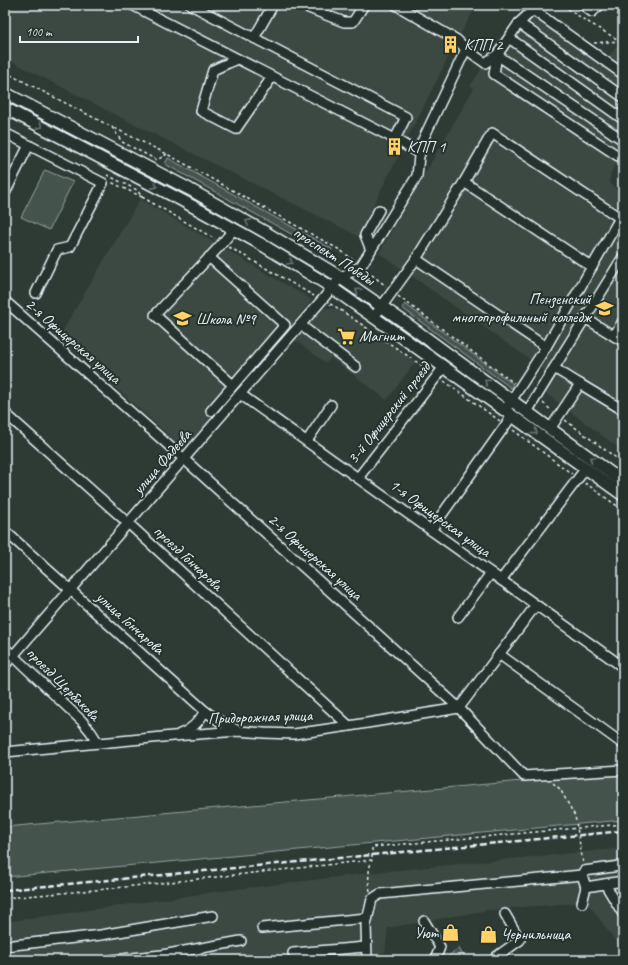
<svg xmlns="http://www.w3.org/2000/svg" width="628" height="965" font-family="Caveat,sans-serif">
  <rect width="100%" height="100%" fill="#2e3b35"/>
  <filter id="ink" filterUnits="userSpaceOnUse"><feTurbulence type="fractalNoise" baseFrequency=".025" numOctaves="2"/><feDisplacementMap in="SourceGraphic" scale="8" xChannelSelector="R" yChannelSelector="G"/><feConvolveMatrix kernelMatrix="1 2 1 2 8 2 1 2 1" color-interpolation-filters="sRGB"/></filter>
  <g filter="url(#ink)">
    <!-- built -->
    <g fill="#3b4843">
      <path d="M5,5h472l-20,35 -99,196 -248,-124 -105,-54z"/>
      <path d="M525,5h8l75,52 8,-10 7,4v102l-12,19 -2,10 14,14v255l-86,-64 9,-15 -11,-9 -129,-91 -27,-19 95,-165 -4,-2z"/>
      <path d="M140,199l172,101 -128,149 -125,-112z"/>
      <path d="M327,308l15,2 73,52 -28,38 -56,-42 -5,5 -31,-23 25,-30z"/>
      <path d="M623,848v103l-36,-49 -99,8 -100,18 -3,24 -21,8h-91l-2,-3 -16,3h-41l-5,-8 -70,8h-134v-38l209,-30 164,-20z"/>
    </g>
    <!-- green -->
    <g fill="#45524e" stroke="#96a2a3">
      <path d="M168,158l164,91 -3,6 -164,-91z"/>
      <path d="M45,170l28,12 -24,48 -28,-13z"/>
      <path d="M405,304l108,80 -2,4 -109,-80z"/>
      <path d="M623,772v48l-618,57v-50z"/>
      <path d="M458,947l8,13h-21z"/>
    </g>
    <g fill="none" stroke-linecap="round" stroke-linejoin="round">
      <defs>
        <g id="minor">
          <path d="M132,5l263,134 25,15"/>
          <path d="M191,5l63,33"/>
          <path d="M273,5l-19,33 152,79 -11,22"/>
          <path d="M301,5l43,17h9l11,-17"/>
          <path d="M396,5l61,35 9,9"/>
          <path d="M583,5l9,7 8,-7"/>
          <path d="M519,23l104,74"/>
          <path d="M509,38l114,81"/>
          <path d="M237,59l-24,11 -12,41 35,18 36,-52"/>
          <path d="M5,133l98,50 -33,64 -13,3 -21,43"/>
          <path d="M618,156l-124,-82 3,-19 126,85"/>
          <path d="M464,182l128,85"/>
          <path d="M5,193l24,-48"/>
          <path d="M371,250l-6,-15 14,-25"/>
          <path d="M209,257l76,68 -74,86"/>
          <path d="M416,259l130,88"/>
          <path d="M5,301l179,158 275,249 65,68 99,-6"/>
          <path d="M374,317l42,-58 48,-77 28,-49 128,85 -74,129 -41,63"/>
          <path d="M585,318l29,18 9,-15"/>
          <path d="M301,325l6,5 49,37"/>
          <path d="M614,336l9,5"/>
          <path d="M580,384l43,26"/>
          <path d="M233,385l-78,-70 63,-67 16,-19"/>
          <path d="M240,394l383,273"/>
          <path d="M527,412l27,-44"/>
          <path d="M5,413l123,110 221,203"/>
          <path d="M550,429l30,-45 -26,-16 69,-111"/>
          <path d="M307,441l24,-36"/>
          <path d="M358,478l86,-111"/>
          <path d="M431,530l81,-114"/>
          <path d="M5,531l200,180 13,9 20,11"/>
          <path d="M501,580l85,-112"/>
          <path d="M458,617l33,-44"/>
          <path d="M5,648l77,73 9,11 7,11"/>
          <path d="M499,654l124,90"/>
          <path d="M5,665l235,-271 82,-94 18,-22 21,-12 56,-90 3,-30 46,-97 19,14 12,-8 22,-32 14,-13 90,64"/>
          <path d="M180,734c12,-4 19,-12 25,-23"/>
          <path d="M5,752l168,-16 65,-5 26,2 30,1 55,-8 110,-18 77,-103"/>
          <path d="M605,884l18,30"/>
          <path d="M586,887l-4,-12 2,-4 36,-5"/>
          <path d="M582,903l4,-16 37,-6"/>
          <path d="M424,921l16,26 -5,13"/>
          <path d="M262,928l105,-10"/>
          <path d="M5,946l96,-11 112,-19"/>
          <path d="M293,953l73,-6"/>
          <path d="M111,960l51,-5 79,-14"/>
          <path d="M367,960l-1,-35 6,-26 8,-5 202,-19"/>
          <path d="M498,960l-2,-3 24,-17 -15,-26"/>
        </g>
        <g id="major">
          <path d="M5,93l184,96 76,43 67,40 75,52 216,158"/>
          <path d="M5,108l178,93 76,42 66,40 74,52 224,160"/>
        </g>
      </defs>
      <!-- minor casing -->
      <use href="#minor" stroke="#e8f1f8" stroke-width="12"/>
      <!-- major casing -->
      <use href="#major" stroke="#e8f1f8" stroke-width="14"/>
      <!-- path -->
      <g stroke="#e8f1f8" stroke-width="1.5" stroke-dasharray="3 3" stroke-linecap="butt">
        <path d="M563,5l20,14 37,22"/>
        <path d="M594,43l26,-2 3,-3"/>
        <path d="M5,72l107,55"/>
        <path d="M167,154l-10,6 -35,-18 -10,-15 55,27 173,96 15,11"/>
        <path d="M107,175l30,15 5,7 -31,-15"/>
        <path d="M142,197l73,42"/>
        <path d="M229,247l85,49"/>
        <path d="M367,271l19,15"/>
        <path d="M398,296l116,87"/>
        <path d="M330,304l6,3 94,64"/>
        <path d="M27,310l5,-9"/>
        <path d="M444,381l56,40"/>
        <path d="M543,403l9,8"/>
        <path d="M565,420l58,43"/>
        <path d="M513,430l59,44"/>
        <path d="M585,483l38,27"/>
        <path d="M553,783l7,6 15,27 8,47"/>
        <path d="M370,891c-2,-11 -2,-21 2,-31"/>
        <path d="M5,898l101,-9 266,-29v-13l251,-23"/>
      </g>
      <!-- minor -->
      <use href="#minor" stroke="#26332d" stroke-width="9"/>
      <!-- major -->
      <use href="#major" stroke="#26332d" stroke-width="11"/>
      <!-- rail -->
      <path stroke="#e8f1f8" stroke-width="2.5" stroke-dasharray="6 3" stroke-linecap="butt" d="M5,890l618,-59"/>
    </g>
    <!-- one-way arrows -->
    <defs><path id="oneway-chevron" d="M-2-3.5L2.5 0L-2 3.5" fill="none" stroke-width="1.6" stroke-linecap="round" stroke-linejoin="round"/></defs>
    <g stroke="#6a7674">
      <use href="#oneway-chevron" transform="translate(40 126) rotate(28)"/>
      <use href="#oneway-chevron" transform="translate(155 186) rotate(28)"/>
      <use href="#oneway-chevron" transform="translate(248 222) rotate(-151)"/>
      <use href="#oneway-chevron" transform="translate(290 262) rotate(31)"/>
      <use href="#oneway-chevron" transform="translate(358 291) rotate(-145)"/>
      <use href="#oneway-chevron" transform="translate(487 382) rotate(-144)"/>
      <use href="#oneway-chevron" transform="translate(535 432) rotate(36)"/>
      <use href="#oneway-chevron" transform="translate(592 459) rotate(-144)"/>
    </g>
  </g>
  <!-- icons -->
  <defs>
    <symbol id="building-bare" viewBox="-9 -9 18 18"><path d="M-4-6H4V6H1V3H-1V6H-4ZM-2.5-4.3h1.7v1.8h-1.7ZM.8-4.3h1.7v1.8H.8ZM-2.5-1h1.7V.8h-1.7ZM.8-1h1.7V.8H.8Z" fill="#ffd166" stroke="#26332d" stroke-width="2.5" paint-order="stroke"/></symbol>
    <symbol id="school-bare" viewBox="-9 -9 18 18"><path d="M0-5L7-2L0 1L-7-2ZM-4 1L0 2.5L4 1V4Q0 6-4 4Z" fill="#ffd166" stroke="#26332d" stroke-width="2.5" paint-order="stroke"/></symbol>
    <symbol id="supermarket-bare" viewBox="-9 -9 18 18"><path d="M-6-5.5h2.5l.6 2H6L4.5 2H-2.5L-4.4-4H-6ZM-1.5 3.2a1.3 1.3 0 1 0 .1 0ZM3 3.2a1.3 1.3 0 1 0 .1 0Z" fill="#ffd166" stroke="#26332d" stroke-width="2.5" paint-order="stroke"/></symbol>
    <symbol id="shop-bare" viewBox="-9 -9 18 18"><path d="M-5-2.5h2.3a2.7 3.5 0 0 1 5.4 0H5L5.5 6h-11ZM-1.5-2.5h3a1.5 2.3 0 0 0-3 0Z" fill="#ffd166" stroke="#26332d" stroke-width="2.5" paint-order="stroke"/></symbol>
  </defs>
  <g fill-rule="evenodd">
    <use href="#building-bare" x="438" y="32" width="25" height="25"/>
    <use href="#building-bare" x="382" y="134" width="25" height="25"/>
    <use href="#school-bare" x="592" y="296" width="25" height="25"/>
    <use href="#school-bare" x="170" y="306" width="25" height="25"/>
    <use href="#supermarket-bare" x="334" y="324" width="25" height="25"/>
    <use href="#shop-bare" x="438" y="920" width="25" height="25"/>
    <use href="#shop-bare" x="476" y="922" width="25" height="25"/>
  </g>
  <g text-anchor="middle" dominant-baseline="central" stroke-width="4" stroke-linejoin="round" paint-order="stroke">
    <!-- poi labels -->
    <g font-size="16" fill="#e8f1f8" stroke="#26332d" text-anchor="start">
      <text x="464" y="45">КПП 2</text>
      <text x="407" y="147">КПП 1</text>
      <text x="591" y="299" text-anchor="end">Пензенский<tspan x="591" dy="18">многопрофильный колледж</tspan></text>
      <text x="196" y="319">Школа №9</text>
      <text x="359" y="336">Магнит</text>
      <text x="438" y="933" text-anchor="end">Уют</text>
      <text x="501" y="934">Чернильница</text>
    </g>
    <!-- street labels -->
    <g font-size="16" fill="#e8f1f8" stroke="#26332d">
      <text transform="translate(334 256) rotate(33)">проспект Победы</text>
      <text transform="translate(73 341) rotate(41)">2-я Офицерская улица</text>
      <text transform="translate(389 413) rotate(-52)">3-й Офицерский проезд</text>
      <text transform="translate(162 462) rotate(-49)">улица Фадеева</text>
      <text transform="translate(440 518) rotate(36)">1-я Офицерская улица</text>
      <text transform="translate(315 557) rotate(42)">2-я Офицерская улица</text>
      <text transform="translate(188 558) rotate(43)">проезд Гончарова</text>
      <text transform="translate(130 623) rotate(42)">улица Гончарова</text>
      <text transform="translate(63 684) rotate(45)">проезд Щербакова</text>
      <text transform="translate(260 717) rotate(-2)">Придорожная улица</text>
    </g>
  </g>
  <!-- margin -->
  <rect width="628" height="965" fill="none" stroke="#26332d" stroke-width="20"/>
  <rect x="10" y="10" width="608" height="945" fill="none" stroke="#e8f1f8" stroke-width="1.5" filter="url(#ink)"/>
  <!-- scale -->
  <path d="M20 36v6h118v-6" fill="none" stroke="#e8f1f8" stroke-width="2"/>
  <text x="26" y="36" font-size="12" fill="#e8f1f8" stroke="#26332d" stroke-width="3" paint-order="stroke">100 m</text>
</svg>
